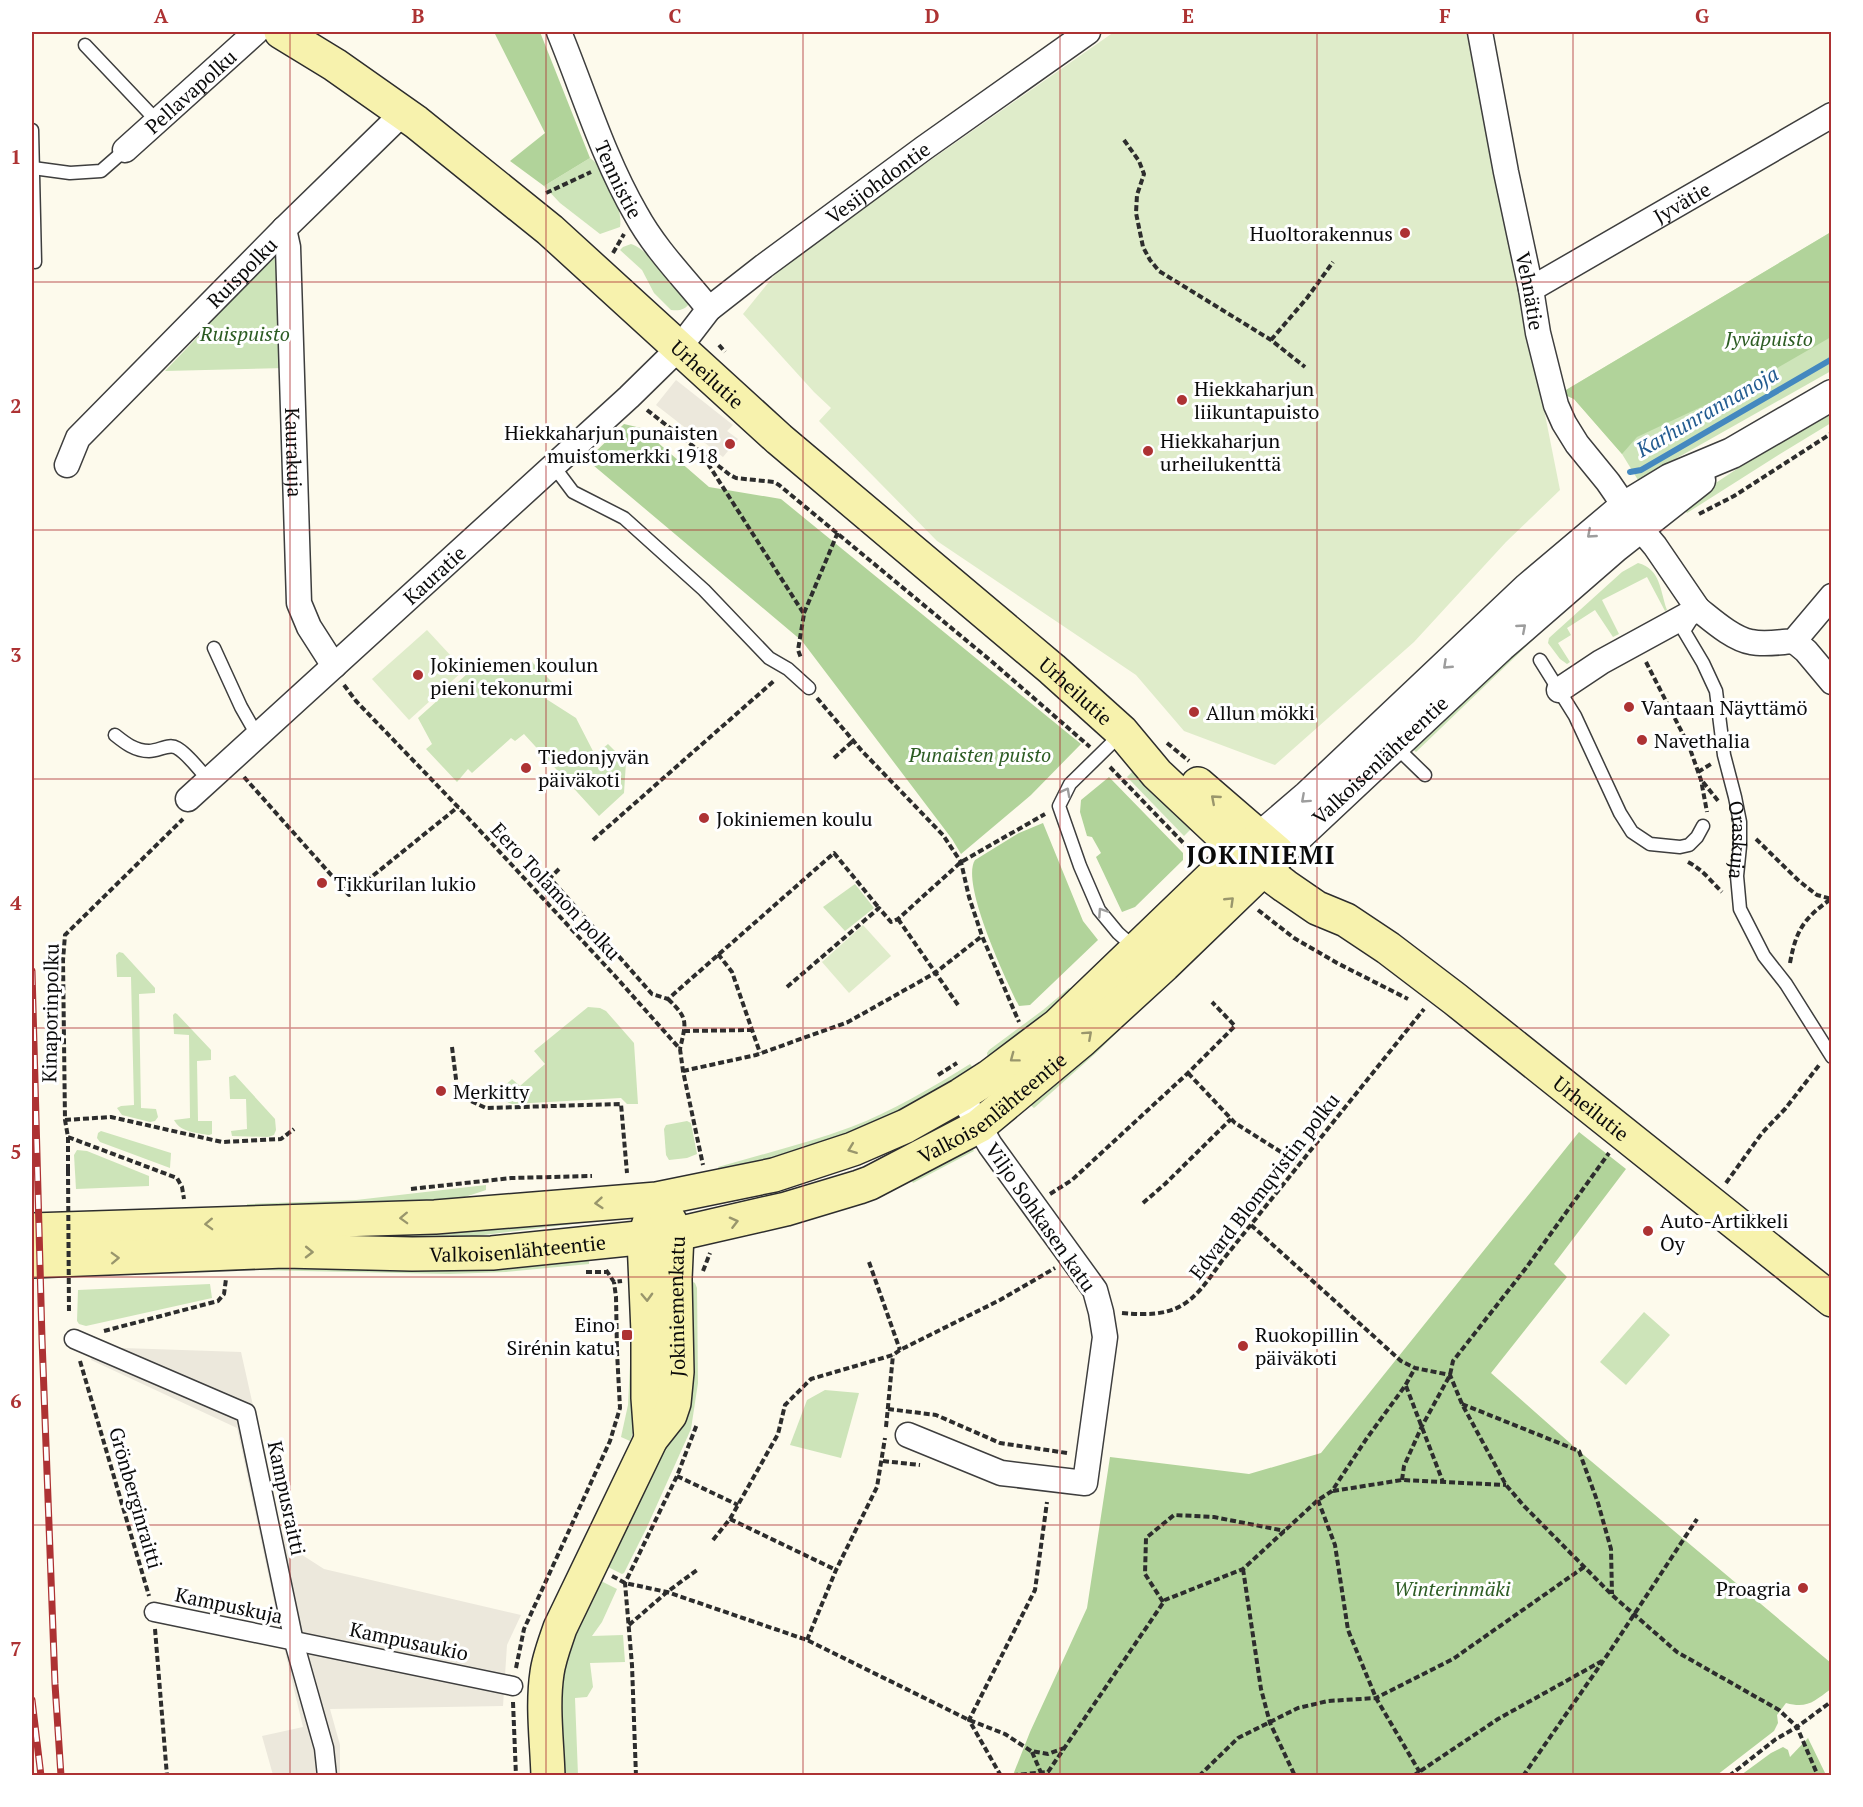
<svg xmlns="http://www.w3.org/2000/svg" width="1863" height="1807" font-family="'PT Serif',serif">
  <rect width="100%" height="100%" fill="#fdfaec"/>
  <!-- green -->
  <g fill="#cde4b9">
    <path d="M590,158c4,3 8,6 11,10 9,12 22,45 19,59l-20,7 -40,-31 -16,-17z"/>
    <path d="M1831,232v139l-193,109 -16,-26 -48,-55 -13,-6z"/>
    <path d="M631,244c19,6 46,43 59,58 -4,8 -11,9 -19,8l-17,-17 -12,-23 -22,-20 3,-3z"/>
    <path d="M277,245l8,123 -120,3 41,-43 1,-9z"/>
    <path d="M1831,411v12l-51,31 -93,59 -6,-7 89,-59z"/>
    <path d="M1638,563c23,6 22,28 29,47l-2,1 -18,-34 -45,23 17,34 -6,3 -18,-27 -28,18 4,7 -13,8 12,19 -3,2 -7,-5 -12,-16 1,-5 73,-66z"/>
    <path d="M1563,611l-147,141 -7,-6z"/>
    <path d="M532,662l21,21 -13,12 36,23 19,37 13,-11 18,18 -2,31 -25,23 -75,-82 -9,7 -4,-3 -39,35 -4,-4 -11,13 -31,-33 6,-5 -14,-26 59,-53z"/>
    <path d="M1133,771l61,55 -10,10 -57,-59z"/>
    <path d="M855,884l19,24 -29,23 -22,-24z"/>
    <path d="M1232,921l-136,132 -62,55 -6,-5z"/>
    <path d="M119,952l4,1 32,35v5l-16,1 2,114 15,1 2,8 -3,4 -5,1 -28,-7 -5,-7 4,-2 13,-1 -3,-128h-14l-1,-22z"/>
    <path d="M1069,988l5,4 -86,68 -1,-7 2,-3 54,-40z"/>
    <path d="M588,1007l12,1 6,3 28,32 4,61h-11l-6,-6 -109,6c-8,-2 -11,-8 -11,-15l11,-10 8,7 25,-22 -11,-13z"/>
    <path d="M175,1013l2,1 34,36v10l-14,1 1,60h14v13l-3,1c-12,-2 -29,-3 -35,-15l16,-2 -1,-83 -15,-1 -1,-19z"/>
    <path d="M970,1064l6,7 -133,69 -123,33 -2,-6c45,-13 90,-24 133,-40 40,-15 82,-40 119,-63z"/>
    <path d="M235,1075l40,44 1,11 -2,5 -6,2 -36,-1 -1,-5 16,-2 -1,-30h-16l-1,-22z"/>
    <path d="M687,1121l4,2 6,31 -10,4 -18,2 -3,-5 -2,-26 2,-4z"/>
    <path d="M101,1131l70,22 -1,15 -70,-26 -3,-4 1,-5z"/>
    <path d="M971,1146l3,5 -61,32 -3,-5z"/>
    <path d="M77,1150l10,1 62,25v10l-73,3 -2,-34z"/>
    <path d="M486,1185v5l-33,11 -206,9v-6l109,-4z"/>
    <path d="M589,1214v8l-146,18 -58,1 -70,-9z"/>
    <path d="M589,1257v7l-83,8 -57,2 -195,-4v-5z"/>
    <path d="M693,1282l2,1 2,5 1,95 -7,46 -44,98 -23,46 -2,1 -18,-9 85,-282z"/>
    <path d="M210,1284l2,14 -126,28 -7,-2 -2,-3 1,-31z"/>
    <path d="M1644,1312l26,23 -44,50 -26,-23z"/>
    <path d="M632,1364l6,55 -8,22 -9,-4 7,-32 2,-40z"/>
    <path d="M825,1390l34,3 -18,65 -51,-13 17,-45z"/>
    <path d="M593,1577l24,12 -15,33 -10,14 31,-1 2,27 -35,1 3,24 -6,10 -12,1 3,77 -19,1 -3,-95z"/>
  </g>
  <!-- forest -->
  <g fill="#b1d39a">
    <path d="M494,32h46l50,126 -46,28 -34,-25 35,-28z"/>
    <path d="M1831,232v105l-85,49 -109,51 -15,17 -48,-55 -13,-6z"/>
    <path d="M624,424l17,4 68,59 72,12 300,245 -50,51 -70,59 -9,-15 -150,-198 -215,-181z"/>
    <path d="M1109,777l74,76v7l-48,47 -13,5 -26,-55 5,-4 -9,-16 -5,-1 -7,-24 1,-12z"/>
    <path d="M1043,823l40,98 15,19 -68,65 -11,1c-12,-24 -59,-123 -44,-146l44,-27z"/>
    <path d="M1579,1132l47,37 -72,95 13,13 -76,96 88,78 252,212v26c-17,12 -23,20 -45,14l-9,12 1,8 -4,8 -57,44h-704l17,-43 57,-124 23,-151 139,17 72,-21z"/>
    <path d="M1808,1738l18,37h-85l30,-22 12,-6 5,3 2,7z"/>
  </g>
  <!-- pitch -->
  <g fill="#dfecca">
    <path d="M1114,32h355l91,458 -54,52 -92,100 -139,123 -91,-34 -48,-56 -199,-134 -118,-120 12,-13 -17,-16 -71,-78 42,-52z"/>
    <path d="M427,630l37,40 -55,50 -37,-41z"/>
    <path d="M863,925l28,31 -42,37 -27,-31z"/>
  </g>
  <!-- plaza -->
  <g fill="#ece8dc">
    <path d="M676,380l57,45 -6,6 11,8 -15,18 -67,-52z"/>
    <path d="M93,1347l148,5 40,179 15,20 28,18 197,46 -14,30 -4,61 -173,3 10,36v30h-67l-11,-39 41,-9 -21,-88 -45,-211 -146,-68z"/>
  </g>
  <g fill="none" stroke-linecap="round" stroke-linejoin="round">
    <!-- stream -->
    <path stroke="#4488bf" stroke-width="6" d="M1630,472l11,-2 191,-111"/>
    <defs>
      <g id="service">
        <path d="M85,45l73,77"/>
        <path d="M32,130l3,132"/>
        <path d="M33,168l37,5 31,-2 24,-21"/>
        <path d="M552,467l9,9 12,16 51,26 80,72 65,68 19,11 21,19"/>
        <path id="s1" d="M1693,617l-9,14 19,32 13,28 8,64 11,42 5,25v24l-3,30 3,33 24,47 22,28 46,73"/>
        <path d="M214,648l27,59 16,28"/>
        <path d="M1540,660l35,56 45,97 12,19 18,12 30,3 9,-2 8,-8 6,-11"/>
        <path d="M1121,734l-51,50 -11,22 21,60 19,44 19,23 18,16"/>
        <path d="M115,735c10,8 20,16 34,16 10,0 20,-8 28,-3 11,6 22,22 31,31"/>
        <path d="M1394,745l31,30"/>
      </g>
      <g id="pedestrian">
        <path d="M74,1339l172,74 48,229 30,106 3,28"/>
        <path d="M154,1612l359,74"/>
      </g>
      <g id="minor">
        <path id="s2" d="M559,32c25,61 44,125 77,182 19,35 48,64 73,95"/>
        <path id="s3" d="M1480,32l26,140 25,117 7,44 18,72 8,18 13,21 31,38 31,45 16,19 43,63 -97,53 -42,28"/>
        <path id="s4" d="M125,150l131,-118"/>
        <path id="s5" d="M284,229l4,18 11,356 10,24 25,39"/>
        <path id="s6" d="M1531,289l301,-174"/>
        <path id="s7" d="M67,465l11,-27 206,-209 119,-116"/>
        <path d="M1698,609c14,11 35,30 53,33 14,3 29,0 43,-1l38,-45"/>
        <path d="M1794,641l12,10 26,31"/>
        <path id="s8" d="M188,799l441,-402 50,-49 30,-39 55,-43 160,-118 164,-116"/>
        <path d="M908,1435l93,38 84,10 20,-146 -4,-25 -6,-22 -105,-145 -29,-50"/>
      </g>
      <g id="tertiary">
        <path d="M1259,838l49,-42 220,-208 96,-81 46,-28 62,-26 100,-58"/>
        <path id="s9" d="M1279,854l222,-208 114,-99 85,-67"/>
      </g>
      <g id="secondary">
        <path id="s10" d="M281,32l54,33 81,57 134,108 229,209 273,230 70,63 35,42 84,79 44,33 32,22 29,12 42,28 67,51 377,301"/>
        <path d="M1198,784l79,68"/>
        <path d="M32,1230l403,-13 222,-18 117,-24 79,-26 53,-23 55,-31 28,-18 69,-52 158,-152 42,-34"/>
        <path id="s11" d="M32,1261l252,-10 128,3 80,-1 185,-19 109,-25 73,-22 11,-4 109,-57 102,-85 83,-76 114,-110"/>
        <path d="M651,1439l-3,-41v-66l-4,-93 7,-22"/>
        <path id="s12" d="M548,1776c-1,-34 -6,-70 -1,-103 2,-15 8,-30 13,-45l91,-189 19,-24 4,-12 3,-31 -2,-93 2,-45 -10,-18"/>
      </g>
    </defs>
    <!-- service casing -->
    <use href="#service" stroke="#3e3e3e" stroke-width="15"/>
    <!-- pedestrian casing -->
    <use href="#pedestrian" stroke="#3e3e3e" stroke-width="21"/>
    <!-- minor casing -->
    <use href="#minor" stroke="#3e3e3e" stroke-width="27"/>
    <!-- tertiary casing -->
    <use href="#tertiary" stroke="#3e3e3e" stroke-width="33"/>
    <!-- secondary casing -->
    <use href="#secondary" stroke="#2d2d2d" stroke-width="36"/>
    <!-- path -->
    <g stroke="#2d2d2d" stroke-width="4" stroke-dasharray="6 3" stroke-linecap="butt">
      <path d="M1124,140l15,21 5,13 -7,21 -1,18 7,34 7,13 9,11 112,69 34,27"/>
      <path d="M546,193l45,-21"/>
      <path d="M613,253l11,-19"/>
      <path d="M1271,340l36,-42 26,-36"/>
      <path d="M719,345l6,7"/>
      <path d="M647,410l83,65 6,3 38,4 5,3 211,175 100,87"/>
      <path d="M703,456l101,158 -6,36 3,8"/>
      <path d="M1699,514l35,-18 98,-63"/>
      <path d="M804,613l34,-81"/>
      <path d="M1646,662l43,84 12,34 6,32"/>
      <path d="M344,685l12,16 102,106 157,169 65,73 3,22 20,94"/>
      <path d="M817,698l45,53 81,84 18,27 8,35 13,39 37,86"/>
      <path d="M1167,743l22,18"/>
      <path d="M834,758l19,-17"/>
      <path d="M1110,767l86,89"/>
      <path d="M1698,772l13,-8"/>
      <path d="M244,777l105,118 109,-88"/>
      <path d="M1703,782l16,20"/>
      <path d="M1756,839l43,42 18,14 15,4"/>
      <path d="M593,840l182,-160"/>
      <path d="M1688,862c15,8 22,18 34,30"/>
      <path d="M559,869l-9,9 102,116 16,5 166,-146 45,55"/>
      <path d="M1258,910l36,28 43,25 71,36"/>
      <path d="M898,919l60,86"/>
      <path d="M718,954l14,18 28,81"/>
      <path d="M1790,963c6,-33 14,-45 41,-64"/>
      <path d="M787,987l92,-79 12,14 7,-3 63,-57 84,-48"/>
      <path d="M668,999c21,20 18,23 12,50"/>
      <path d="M684,1031l68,-1"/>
      <path d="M452,1047l6,48 28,13 135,-4 6,69"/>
      <path d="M683,1071l73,-16 92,-33 87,-49 47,-37"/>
      <path d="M1188,1073l47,50 65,41"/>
      <path d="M938,1075l19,-12"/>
      <path d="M65,1120l46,-3 111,25 59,-3 13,-10"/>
      <path d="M68,1137l109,41 5,9 2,12"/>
      <path d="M68,1170v-33l-3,-17 -2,-160 2,-25 118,-116"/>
      <path d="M1726,1183l36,-50 23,-24 35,-45"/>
      <path d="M411,1189l100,-11 81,-2"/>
      <path d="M1050,1194l22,-14 116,-107 47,-47 -23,-24"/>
      <path d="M1143,1203l22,-19 66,-65"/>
      <path d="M1251,1225l150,136 14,7 35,7 12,29 44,81 18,21 88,89 65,57 102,58 18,17 21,49"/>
      <path d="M869,1262l31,88"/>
      <path d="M606,1270l8,12 8,-1"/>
      <path d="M703,1271l7,-18"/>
      <path d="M586,1272h20"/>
      <path d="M1122,1313c55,5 69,-7 99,-51l203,-253"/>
      <path d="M104,1331l114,-30 6,-7 2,-15"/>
      <path d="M80,1361l69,235"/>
      <path d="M1406,1386l37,96"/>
      <path d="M1462,1404l117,47 19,52 13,46 1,45"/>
      <path d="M888,1409l48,6 64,28 67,10"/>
      <path d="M886,1427l7,-72"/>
      <path d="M883,1461l37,4"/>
      <path d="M677,1476l61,29"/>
      <path d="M1402,1480l2,-14 18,-40 28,-51 3,-14 73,-93 83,-115"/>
      <path d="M1333,1491l69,-11 104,5"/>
      <path d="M1318,1500l17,45 13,85 28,68 46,78"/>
      <path d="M730,1519l106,51"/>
      <path d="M713,1540l17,-21 48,-85 7,-29 26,-26 82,-24 7,-5 100,-50 55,-32"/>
      <path d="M1243,1569l18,120 9,34 25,53"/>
      <path d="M612,1576l13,7 42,9 140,48 162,80 36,14 26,17 17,3 16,-6"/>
      <path d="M1163,1602l-18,-28 1,-36 28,-23 40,2 71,14"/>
      <path d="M629,1625l38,-33 30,-22"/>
      <path d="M155,1629l12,147"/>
      <path d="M807,1640l29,-70 41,-83 8,-49"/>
      <path d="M516,1668l8,-39 86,-188 10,-33 -3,-56 -1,-55 -2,-15"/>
      <path d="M513,1702l3,74"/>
      <path d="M1032,1752l10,23"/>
      <path d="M636,1776l-4,-111 -7,-82 52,-107 20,-52"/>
      <path d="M1001,1776l-32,-56 66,-130 12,-88"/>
      <path d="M1003,1776l45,-4 117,-172 78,-31 75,-69 14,-9 35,-53 38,-52 10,-18"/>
      <path d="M1199,1776l39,-38 60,-30 30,-7 48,-3 77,-39 131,-92"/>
      <path d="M1413,1776l85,-57 104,-58"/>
      <path d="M1523,1776l85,-122 89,-135"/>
      <path d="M1729,1776l47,-37 21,-12 35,-26"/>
    </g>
    <!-- service -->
    <use href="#service" stroke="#fff" stroke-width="12"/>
    <!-- pedestrian -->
    <use href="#pedestrian" stroke="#fff" stroke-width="18"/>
    <!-- minor -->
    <use href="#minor" stroke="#fff" stroke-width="24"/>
    <!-- tertiary -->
    <use href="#tertiary" stroke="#fff" stroke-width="30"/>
    <!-- secondary -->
    <use href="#secondary" stroke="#f7f2ad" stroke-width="33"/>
    <defs>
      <g id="rail">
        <path d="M32,971l10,368 13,345 6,92"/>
        <path d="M32,1700l9,76"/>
      </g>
    </defs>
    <!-- rail casing -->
    <use href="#rail" stroke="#ad3233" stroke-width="7"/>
    <!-- rail -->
    <use href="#rail" stroke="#fff" stroke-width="4.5" stroke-dasharray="14" stroke-linecap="butt"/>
    <!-- path-bridge -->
    <path stroke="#2d2d2d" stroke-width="4" stroke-dasharray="6 3" stroke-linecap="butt" d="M68,1170l1,143"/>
  </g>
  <!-- one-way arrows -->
  <defs><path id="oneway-chevron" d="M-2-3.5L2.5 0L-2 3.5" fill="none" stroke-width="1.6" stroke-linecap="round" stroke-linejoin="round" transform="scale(1.5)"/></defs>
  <g stroke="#9d9d9d">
    <use href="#oneway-chevron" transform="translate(1591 534) rotate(139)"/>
    <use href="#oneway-chevron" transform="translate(1522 628) rotate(-41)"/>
    <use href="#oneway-chevron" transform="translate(1447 665) rotate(137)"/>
    <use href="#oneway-chevron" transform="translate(1066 792) rotate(-62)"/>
    <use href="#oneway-chevron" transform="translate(1305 799) rotate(138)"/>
    <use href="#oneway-chevron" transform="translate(1102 912) rotate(-124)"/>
  </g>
  <g stroke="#99966c">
    <use href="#oneway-chevron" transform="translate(1215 799) rotate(-139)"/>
    <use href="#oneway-chevron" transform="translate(1230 901) rotate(-44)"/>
    <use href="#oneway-chevron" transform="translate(1088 1035) rotate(-42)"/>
    <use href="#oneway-chevron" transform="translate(1014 1058) rotate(143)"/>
    <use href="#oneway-chevron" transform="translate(852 1149) rotate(159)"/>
    <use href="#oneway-chevron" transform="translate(599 1203) rotate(175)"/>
    <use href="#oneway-chevron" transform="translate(404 1218) rotate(178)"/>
    <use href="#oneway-chevron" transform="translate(734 1222) rotate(-14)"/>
    <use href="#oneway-chevron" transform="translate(209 1224) rotate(178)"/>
    <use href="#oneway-chevron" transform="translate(309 1252) rotate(1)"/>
    <use href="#oneway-chevron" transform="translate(115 1258) rotate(-2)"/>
    <use href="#oneway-chevron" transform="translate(647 1297) rotate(88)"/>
  </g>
  <!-- grid -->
  <path fill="none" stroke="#ad3233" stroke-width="1.5" stroke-opacity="0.55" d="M290,32v1744M546,32v1744M803,32v1744M1060,32v1744M1317,32v1744M1573,32v1744M32,282h1800M32,530h1800M32,779h1800M32,1028h1800M32,1277h1800M32,1525h1800"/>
  <!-- markers -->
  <g fill="#ad3233" stroke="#fff" stroke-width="2">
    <circle cx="1405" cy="233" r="6"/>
    <circle cx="1182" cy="400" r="6"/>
    <circle cx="730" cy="444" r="6"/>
    <circle cx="1148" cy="451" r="6"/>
    <circle cx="418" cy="675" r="6"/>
    <circle cx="1629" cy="707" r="6"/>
    <circle cx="1194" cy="712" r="6"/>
    <circle cx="1642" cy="740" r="6"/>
    <circle cx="526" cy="768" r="6"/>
    <circle cx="704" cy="818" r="6"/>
    <circle cx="322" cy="883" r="6"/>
    <circle cx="441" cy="1091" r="6"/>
    <circle cx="1648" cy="1231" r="6"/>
    <rect x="621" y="1329" width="12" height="12" rx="3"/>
    <circle cx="1243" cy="1346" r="6"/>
    <circle cx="1803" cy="1588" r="6"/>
  </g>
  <g text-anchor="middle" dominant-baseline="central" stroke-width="6" stroke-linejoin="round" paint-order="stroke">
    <!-- street labels -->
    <g font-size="20" fill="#0b0b0b" stroke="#fff">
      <text stroke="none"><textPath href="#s4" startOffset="88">Pellavapolku</textPath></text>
      <text stroke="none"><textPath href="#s2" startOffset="159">Tennistie</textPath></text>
      <text stroke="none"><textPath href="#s8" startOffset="927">Vesijohdontie</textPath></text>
      <text stroke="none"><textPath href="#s6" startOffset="174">Jyvätie</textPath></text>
      <text stroke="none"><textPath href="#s7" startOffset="262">Ruispolku</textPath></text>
      <text stroke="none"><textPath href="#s3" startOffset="264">Vehnätie</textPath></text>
      <text stroke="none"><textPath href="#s10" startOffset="548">Urheilutie</textPath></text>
      <text stroke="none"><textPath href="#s5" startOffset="224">Kaurakuja</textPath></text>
      <text stroke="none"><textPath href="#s8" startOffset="333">Kauratie</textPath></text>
      <text stroke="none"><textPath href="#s10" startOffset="1034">Urheilutie</textPath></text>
      <text stroke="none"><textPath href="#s9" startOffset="138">Valkoisenlähteentie</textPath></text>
      <text stroke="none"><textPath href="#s1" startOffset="236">Oraskuja</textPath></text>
      <text transform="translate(556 891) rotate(47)">Eero Tolamon polku</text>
      <text transform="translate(50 1013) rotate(-89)">Kinaporinpolku</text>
      <text stroke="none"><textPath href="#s11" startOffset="990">Valkoisenlähteentie</textPath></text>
      <text stroke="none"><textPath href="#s10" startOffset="1700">Urheilutie</textPath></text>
      <text transform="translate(1264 1186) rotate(-52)">Edvard Blomqvistin polku</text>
      <text transform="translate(1041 1217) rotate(55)">Viljo Sohkasen katu</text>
      <text stroke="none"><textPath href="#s11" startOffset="486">Valkoisenlähteentie</textPath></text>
      <text stroke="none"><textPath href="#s12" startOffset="500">Jokiniemenkatu</textPath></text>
      <text transform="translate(136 1498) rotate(74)">Grönberginraitti</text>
      <text transform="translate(287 1498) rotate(78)">Kampusraitti</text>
      <text transform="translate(229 1605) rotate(12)">Kampuskuja</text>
      <text transform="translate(409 1641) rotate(12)">Kampusaukio</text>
    </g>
    <!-- poi labels -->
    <g font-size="20" fill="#0b0b0b" stroke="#fff" text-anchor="start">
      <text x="1393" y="233" text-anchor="end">Huoltorakennus</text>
      <text x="1194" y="388">Hiekkaharjun<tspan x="1194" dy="23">liikuntapuisto</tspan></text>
      <text x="718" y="432" text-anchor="end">Hiekkaharjun punaisten<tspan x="718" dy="23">muistomerkki 1918</tspan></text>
      <text x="1160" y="440">Hiekkaharjun<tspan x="1160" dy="23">urheilukenttä</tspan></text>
      <text x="430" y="664">Jokiniemen koulun<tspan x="430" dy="23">pieni tekonurmi</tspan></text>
      <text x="1641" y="707">Vantaan Näyttämö</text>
      <text x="1206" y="712">Allun mökki</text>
      <text x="1654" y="740">Navethalia</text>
      <text x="538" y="756">Tiedonjyvän<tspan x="538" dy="23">päiväkoti</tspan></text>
      <text x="716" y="818">Jokiniemen koulu</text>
      <text x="334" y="883">Tikkurilan lukio</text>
      <text x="453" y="1091">Merkitty</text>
      <text x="1660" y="1220">Auto-Artikkeli<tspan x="1660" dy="23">Oy</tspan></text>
      <text x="615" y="1324" text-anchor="end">Eino<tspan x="615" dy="23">Sirénin katu</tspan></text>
      <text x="1255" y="1334">Ruokopillin<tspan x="1255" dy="23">päiväkoti</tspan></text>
      <text x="1791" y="1588" text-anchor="end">Proagria</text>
    </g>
    <!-- park labels -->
    <g font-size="20" font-style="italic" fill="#2c5c23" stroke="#fff">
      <text x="245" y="333">Ruispuisto</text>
      <text x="1769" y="338">Jyväpuisto</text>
      <text x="980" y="754">Punaisten puisto</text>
      <text x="1452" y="1588">Winterinmäki</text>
    </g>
    <!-- water labels -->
    <g font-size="21" font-style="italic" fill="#225b90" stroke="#fff">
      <text transform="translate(1707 411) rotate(-30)">Karhunrannanoja</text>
    </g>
    <!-- district labels -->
    <g font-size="26" font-weight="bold" letter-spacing="1.5" fill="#0b0b0b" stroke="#fff">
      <text x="1261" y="854">JOKINIEMI</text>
    </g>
  </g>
  <!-- border -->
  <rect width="1863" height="1807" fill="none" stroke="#ffffff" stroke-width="66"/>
  <rect x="33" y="33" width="1797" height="1741" fill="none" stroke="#ad3233" stroke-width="2"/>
  <g font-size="20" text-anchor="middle" font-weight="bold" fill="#ad3233">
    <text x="161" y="23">A</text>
    <text x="418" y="23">B</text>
    <text x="675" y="23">C</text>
    <text x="932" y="23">D</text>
    <text x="1188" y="23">E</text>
    <text x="1445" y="23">F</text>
    <text x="1702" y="23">G</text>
    <text x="16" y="164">1</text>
    <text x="16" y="413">2</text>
    <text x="16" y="662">3</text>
    <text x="16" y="910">4</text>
    <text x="16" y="1159">5</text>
    <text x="16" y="1408">6</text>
    <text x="16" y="1656">7</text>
  </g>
</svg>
